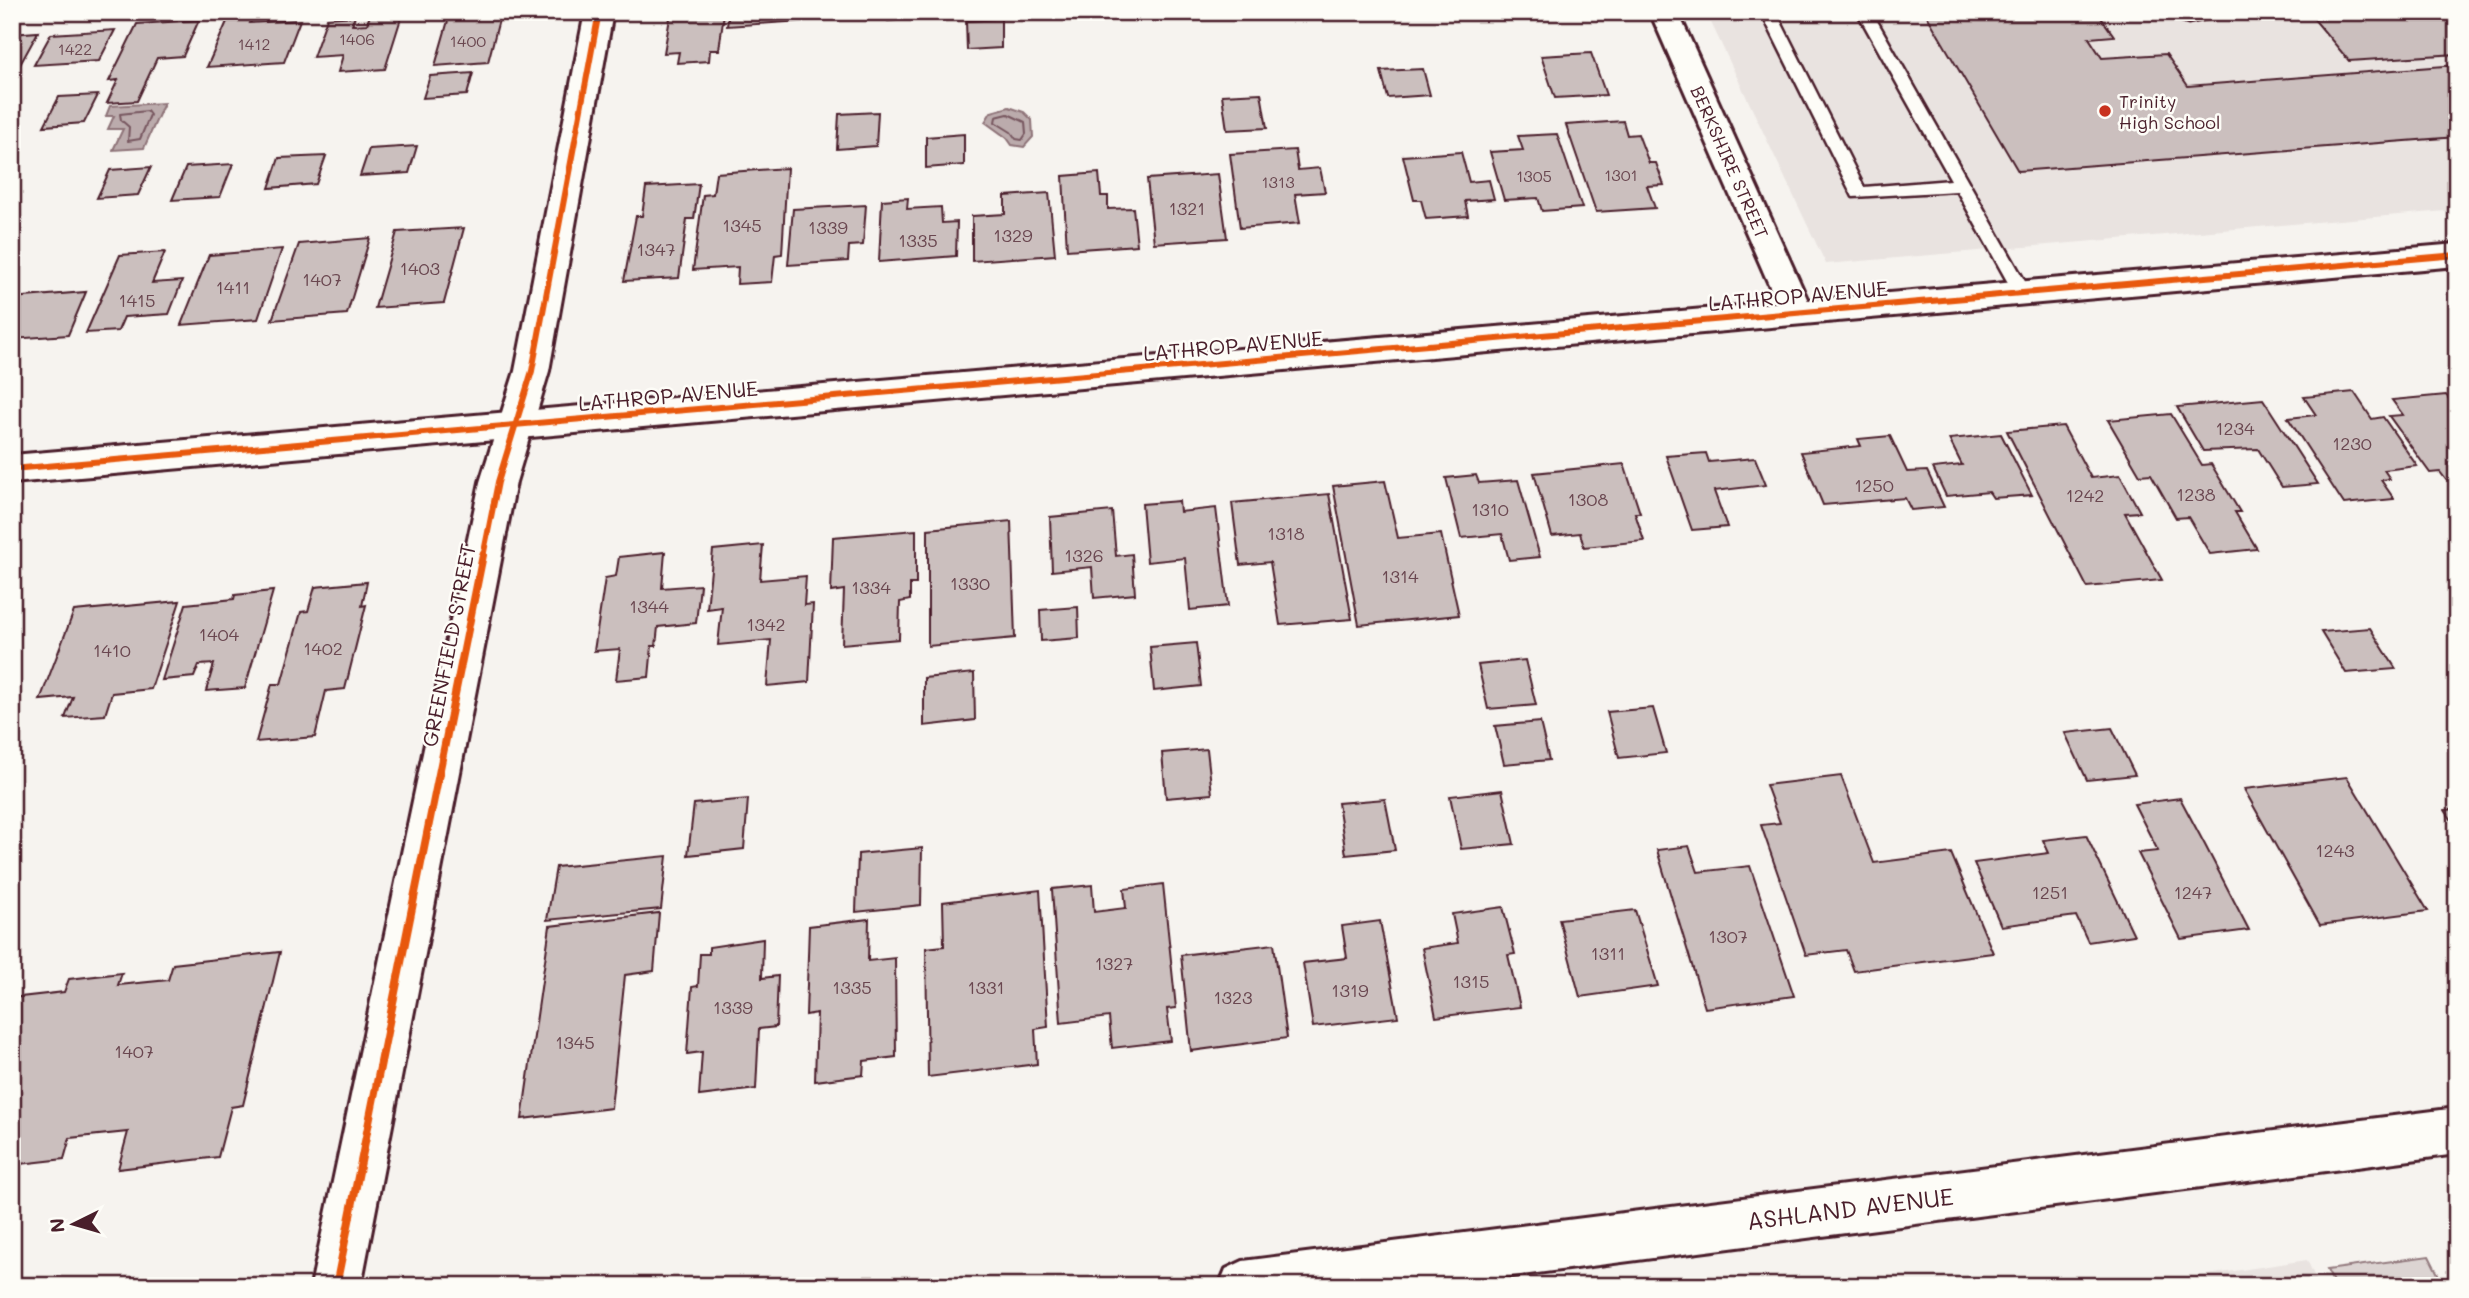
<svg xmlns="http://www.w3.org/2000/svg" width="2469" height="1298" font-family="Mali,sans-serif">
  <rect width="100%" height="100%" fill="#f6f3ef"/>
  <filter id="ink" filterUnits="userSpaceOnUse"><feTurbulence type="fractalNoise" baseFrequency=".0143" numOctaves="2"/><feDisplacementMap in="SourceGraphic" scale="14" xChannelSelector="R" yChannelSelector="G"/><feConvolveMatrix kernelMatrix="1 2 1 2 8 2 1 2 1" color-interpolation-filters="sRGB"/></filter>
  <g filter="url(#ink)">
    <!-- built -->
    <g fill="#e9e3e0">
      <path d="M1706,12h751v198l-631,54z"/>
      <path d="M2307,1260l12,26h-185z"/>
    </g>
    <!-- green -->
    <path fill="#dcd4d2" stroke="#937a7e" stroke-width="2" d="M2429,1256l15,30h-109l-8,-16z"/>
    <!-- water -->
    <g fill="#bbabac" stroke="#8e7378" stroke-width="2">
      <path d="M164,103l-20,45 -31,2 10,-21h-15l6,-13h-8l4,-10z"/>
      <path d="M1009,107l15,5 8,8 1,17 -9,10 -12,-2 -5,-7 -22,-16 6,-10z"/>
    </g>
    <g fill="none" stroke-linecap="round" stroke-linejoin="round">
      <!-- shore -->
      <g stroke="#77575f" stroke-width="2">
        <path d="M147,111l3,4 -10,24 -12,2 1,-14 -8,-7 -1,-6z"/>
        <path d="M1008,114l17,8 1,12 -4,6 -6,-1 -5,-7 -16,-10 1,-5z"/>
      </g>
    </g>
    <!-- building -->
    <g fill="#cbbfbe" stroke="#4a1f2b" stroke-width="2">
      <path d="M371,12h32l-18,57 -47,3 5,-17 -30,2 14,-39 28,-2 -3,9 15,-1z"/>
      <path d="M471,12h30l-13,50 -53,4 14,-49 20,-1z"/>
      <path d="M671,12l53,1 -5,37h-9l-1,11 -32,2 2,-11 -15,1z"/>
      <path d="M729,12h72v9l-74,5z"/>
      <path d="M888,12h51v4l-51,5z"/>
      <path d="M1955,12h142l17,24 -25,2 13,20 64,-4 22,32 269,-21v72l-439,34 -92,-157z"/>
      <path d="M2308,12h149v42l-108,7z"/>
      <path d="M253,15l-3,8 50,-3 -16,42 -77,5 22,-50z"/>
      <path d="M1001,19v29l-34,2 -1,-29z"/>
      <path d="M199,20l-16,36 -26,2 -20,43 -30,2 11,-23 -9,1 28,-57z"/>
      <path d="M115,30l-16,31 -65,4 17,-31z"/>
      <path d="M38,32l-22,40 -4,1v-39z"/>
      <path d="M1591,53l15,42 -51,3 -14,-42z"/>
      <path d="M1423,69l7,26 -42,3 -7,-27z"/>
      <path d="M473,73l-6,22 -44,3 7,-22z"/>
      <path d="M1261,93l6,35 -40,2 -5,-35z"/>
      <path d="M98,95l-14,28 -40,3 15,-29z"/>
      <path d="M878,112l-2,34 -39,3 2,-35z"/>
      <path d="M1623,121l4,14 11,-1 11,29h7l8,22 -17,1 8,22 -59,4 -30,-87z"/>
      <path d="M964,134v31l-38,3v-31z"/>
      <path d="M1557,134l25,74 -40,3 -4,-13 -34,2 -14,-48 33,-2 -5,-14z"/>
      <path d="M417,146l-8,27 -49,3 9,-27z"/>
      <path d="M1295,150l3,20 22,-2 5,24 -30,2 5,29 -60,5 -10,-74z"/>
      <path d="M1461,152l8,30 20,-2 5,19 -29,2 3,15 -42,3 -5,-19h-7l-11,-44z"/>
      <path d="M326,156l-10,28 -47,4 10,-30z"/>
      <path d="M233,164l-13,33 -48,3 14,-33z"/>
      <path d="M151,167l-13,28 -41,3 13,-28z"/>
      <path d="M787,168l-5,86 -7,1 -3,27 -35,2 1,-17 -45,3 10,-75 10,-1 3,-21z"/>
      <path d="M1099,173l2,23h7v13l25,-1 4,37 -70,5 -4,-74z"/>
      <path d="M1218,174l9,64 -73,5 -7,-64z"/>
      <path d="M699,184l-5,35h-7l-8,59 -55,3 12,-65h6l4,-29z"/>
      <path d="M1049,193l6,62 -83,6v-45l33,-2v-18z"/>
      <path d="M908,198l-1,11 34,-2 1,16 15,-1 -1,34 -77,6 3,-62z"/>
      <path d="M866,205l-3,40 -14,1 -1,15 -60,4 5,-56z"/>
      <path d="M464,228l-20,75 -69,5 22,-76z"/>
      <path d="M370,238l-23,76 -75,6 27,-76z"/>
      <path d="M282,249l-24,70 -77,6 28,-70z"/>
      <path d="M165,252l-13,31 30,-2 -13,33 -45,3 -6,14 -32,2 34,-78z"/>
      <path d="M86,292l-18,43 -56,4v-41z"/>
      <path d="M2354,392l18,27 11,-2 34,49 -33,4 6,9 -9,1 13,19 -50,5 -56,-86 28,-3 -12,-18z"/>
      <path d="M2446,395l11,14v72h-10l-7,-9 -10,1 -41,-57 14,-1 -11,-15z"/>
      <path d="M2263,399l55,85 -36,3 -24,-38 -55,2 -26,-44z"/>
      <path d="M2171,414l31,51 9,-1 29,48h-5l22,37 -47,5 -22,-37 -12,1 -25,-44 -11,1 -32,-55z"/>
      <path d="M2063,426l28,52 29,-3 20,37 -15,1 37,67 -75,7 -80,-156z"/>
      <path d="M2001,434l31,61 -39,3 -4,-6 -43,4 -13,-28 29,-3 -13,-26z"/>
      <path d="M1890,436l17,36 20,-1 17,36 -33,3 -6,-12 -82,7 -22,-53 60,-6 -3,-7z"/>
      <path d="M1706,453l3,9 46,-4 11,27 -52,6 13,36 -35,3 -26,-74z"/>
      <path d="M1624,464l16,49h-5l9,28 -60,6 -4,-14 -28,3 -18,-63z"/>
      <path d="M1476,475l3,8 39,-3 22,77 -31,3 -7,-26 -41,4 -15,-60z"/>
      <path d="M1385,481l13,57 43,-4 18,81 -100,10 -26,-139z"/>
      <path d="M1329,494l23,125 -72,6 -10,-63 -30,3 -8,-62z"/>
      <path d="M1179,501l1,11 36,-4 12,98 -38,4 -5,-52 -38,4 -5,-58z"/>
      <path d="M1112,511l4,45 16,-2 3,40 -41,4 -2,-31 -40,4 -2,-54z"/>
      <path d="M1011,521l4,117 -87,8v-117z"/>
      <path d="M916,530v54h-6v16l-10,2 -1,37 -57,5 2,-54 -13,2 2,-55z"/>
      <path d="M763,545l-3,35 46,-4 -2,29 9,-1 -4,78 -42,4 4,-46 -53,5 4,-38 -15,2 6,-59z"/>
      <path d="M665,552l-3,36 38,-3 -4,38 -38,4 -2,19h-4l-3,31 -33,3 4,-31 -26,2 11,-73 11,-2 3,-19z"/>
      <path d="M367,582l-5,24 4,-1 -21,84 -19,2 -11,46 -59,5 16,-58h9l20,-72 7,-1 7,-24z"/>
      <path d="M273,591l-28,97 -39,3 8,-27 -15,1 -5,12 -32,3 24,-76 48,-5 1,-4z"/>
      <path d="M180,601l-29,88 -39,4 -7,22 -40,3 8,-21 -33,3 34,-89z"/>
      <path d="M1078,607l1,31 -38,3 -1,-31z"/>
      <path d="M2370,628l26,41 -50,4 -25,-41z"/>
      <path d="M1196,643l5,43 -47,5 -4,-44z"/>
      <path d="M1525,660l11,45 -48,4 -10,-44z"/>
      <path d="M974,673l1,47 -51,6v-48z"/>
      <path d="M1653,708l13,45 -47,5 -12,-46z"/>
      <path d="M1540,722l9,38 -45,4 -9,-38z"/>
      <path d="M2112,728l23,47 -48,5 -22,-47z"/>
      <path d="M1207,749l5,45 -46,4 -4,-45z"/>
      <path d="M1841,776l33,87 77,-10 42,100 -139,18 -8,-21 -40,5 -45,-130 19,-2 -14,-38z"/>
      <path d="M2347,777l81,134 -108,14 -76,-136z"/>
      <path d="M1502,790l12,54 -53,5 -11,-53z"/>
      <path d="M2180,798l25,47 44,85 -68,9 -43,-86 20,-2 -24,-47z"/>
      <path d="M748,799l-4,50 -56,6 6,-51z"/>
      <path d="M1385,799l10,51 -49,5 -8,-52z"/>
      <path d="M2457,809v19l-12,-18z"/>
      <path d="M2086,835l48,100 -46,7 -12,-26 -75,10 -27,-63 75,-10 -6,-13z"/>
      <path d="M1689,846l9,26 52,-6 44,130 -89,12 -48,-158z"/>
      <path d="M922,848l-1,57 -65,7 2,-58z"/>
      <path d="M667,856l-6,53 -114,11 9,-53z"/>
      <path d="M1163,884l13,124 -9,1 4,32 -59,7 -3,-31 -48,6 -9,-134 40,-4 2,27 32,-4 -2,-19z"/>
      <path d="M1040,890l8,137 -13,2 2,35 -109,13 -2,-129 18,-2 -1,-44z"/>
      <path d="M1503,907l12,47 -7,1 12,52 -84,10 -14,-69 36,-5 -6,-29z"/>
      <path d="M1635,910l23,76 -78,11 -21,-78z"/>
      <path d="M659,913l-5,58 -29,4 -14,133 -89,11 28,-193z"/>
      <path d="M869,919l-1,42 27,-3 1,99 -32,4 -1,14 -48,6 2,-68 -11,2 3,-89z"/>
      <path d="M1380,921l18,96 -85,10 -10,-64 44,-5 -5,-32z"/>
      <path d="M763,939l-1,39 16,-2 -2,51 -17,2 -3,60 -57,7 3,-44 -15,2 5,-67 6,-1 2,-32h9v-7z"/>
      <path d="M1274,944l13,94 -96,13 -10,-96z"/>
      <path d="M280,952l-37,153 -12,2 -13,50 -100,12 10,-37 -58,6 -6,21 -52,6v-167l52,-6 5,-13 53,-6 -4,12 50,-5 5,-16z"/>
    </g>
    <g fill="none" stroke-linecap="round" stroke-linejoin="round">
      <defs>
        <g id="lane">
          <path d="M1761,12h15l88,175 87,-7 -94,-168h15l159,280 -3,5h-12l-59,-106 -104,6z"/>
          <path d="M2162,12h52l-4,6 -22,5 -24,-8z"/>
        </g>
        <g id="street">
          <path d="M585,12h28l-64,359 -33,111 -155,804h-50l169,-804 35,-111z"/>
          <path d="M1650,12h28l135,300 -4,9 -12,3 -12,-3 -4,-9z"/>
          <path d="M2457,1108v46l-1021,132h-217l7,-17 17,-8z"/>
        </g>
        <path id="secondary" d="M2457,244v22l-2445,217v-28z"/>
      </defs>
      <!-- lane casing -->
      <use href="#lane" stroke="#4a1f2b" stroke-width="5"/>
      <!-- street casing -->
      <use href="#street" stroke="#4a1f2b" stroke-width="6"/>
      <!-- secondary casing -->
      <use href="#secondary" stroke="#4a1f2b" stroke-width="6"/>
      <!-- lane -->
      <use href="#lane" fill="#fdfcf7" fill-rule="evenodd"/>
      <!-- street -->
      <use href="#street" fill="#fdfcf7" fill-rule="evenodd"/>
      <!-- secondary -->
      <use href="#secondary" fill="#fdfcf7" fill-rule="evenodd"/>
      <defs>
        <g id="cycleway-far1">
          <path d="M12,469l2445,-214"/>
          <path d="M483,557l15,-75 34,-111 67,-359"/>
        </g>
        <path id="cycleway" d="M336,1286l147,-731"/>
      </defs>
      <!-- cycleway-far1 casing -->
      <use href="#cycleway-far1" stroke="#fdfcf7" stroke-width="10"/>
      <!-- cycleway casing -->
      <use href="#cycleway" stroke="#fdfcf7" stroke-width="12"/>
      <!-- cycleway-far1 -->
      <use href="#cycleway-far1" stroke="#e8590c" stroke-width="6"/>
      <!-- cycleway -->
      <use href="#cycleway" stroke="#e8590c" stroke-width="8"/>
    </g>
  </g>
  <!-- markers -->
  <circle fill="#c8321e" stroke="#fdfcf7" stroke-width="2.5" cx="2105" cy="111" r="7"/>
  <g text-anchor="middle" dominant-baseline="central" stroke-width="5" stroke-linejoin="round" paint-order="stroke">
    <!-- far-number labels -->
    <g font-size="16" fill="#6a4750">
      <text x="357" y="38">1406</text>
      <text x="468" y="40">1400</text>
      <text x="254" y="43">1412</text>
      <text x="75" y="48">1422</text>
      <text x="1621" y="174">1301</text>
      <text x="1534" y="175">1305</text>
      <text x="1278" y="181">1313</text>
    </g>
    <!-- far-poi labels -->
    <g font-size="18" fill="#4a1f2b" stroke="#fdfcf7" text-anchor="start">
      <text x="2119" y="101">Trinity<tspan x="2119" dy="21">High School</tspan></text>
    </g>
    <!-- far-street labels -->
    <g font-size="18" fill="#4a1f2b" stroke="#fdfcf7">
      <text transform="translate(1730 162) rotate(66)">BERKSHIRE STREET</text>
    </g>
    <!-- number labels -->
    <g font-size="18" fill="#6a4750">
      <text x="1187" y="208">1321</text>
      <text x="742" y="225">1345</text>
      <text x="828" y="227">1339</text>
      <text x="1013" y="235">1329</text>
      <text x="918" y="240">1335</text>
      <text x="656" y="249">1347</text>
      <text x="420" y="268">1403</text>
      <text x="322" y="279">1407</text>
      <text x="233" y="287">1411</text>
      <text x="137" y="300">1415</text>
      <text x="2235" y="428">1234</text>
      <text x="2352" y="443">1230</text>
      <text x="1874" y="485">1250</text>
      <text x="2196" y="494">1238</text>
      <text x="2085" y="495">1242</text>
      <text x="1588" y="499">1308</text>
      <text x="1490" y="509">1310</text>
      <text x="1286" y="533">1318</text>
      <text x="1084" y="555">1326</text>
      <text x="1400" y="576">1314</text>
      <text x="970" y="583">1330</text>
      <text x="871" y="587">1334</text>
      <text x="649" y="606">1344</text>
      <text x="766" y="624">1342</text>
      <text x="219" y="634">1404</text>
      <text x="323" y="648">1402</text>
      <text x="112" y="650">1410</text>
      <text x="2335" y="850">1243</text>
      <text x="2050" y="892">1251</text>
      <text x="2193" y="892">1247</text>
      <text x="1728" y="936">1307</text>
      <text x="1608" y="953">1311</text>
      <text x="1114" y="963">1327</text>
      <text x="1471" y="981">1315</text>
      <text x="852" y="987">1335</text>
      <text x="986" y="987">1331</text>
      <text x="1350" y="990">1319</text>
      <text x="1233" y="997">1323</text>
      <text x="733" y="1007">1339</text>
      <text x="575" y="1042">1345</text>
      <text x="134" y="1051">1407</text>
    </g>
    <!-- street labels -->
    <g font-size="21" fill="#4a1f2b" stroke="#fdfcf7">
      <text transform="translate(1798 295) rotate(-5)">LATHROP AVENUE</text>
      <text transform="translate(1233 345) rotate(-5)">LATHROP AVENUE</text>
      <text transform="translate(668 395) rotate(-5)">LATHROP AVENUE</text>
      <text transform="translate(448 645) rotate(-79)">GREENFIELD STREET</text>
    </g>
    <!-- near-street labels -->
    <g font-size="24" fill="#4a1f2b" stroke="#fdfcf7">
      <text transform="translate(1850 1208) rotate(-7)">ASHLAND AVENUE</text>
    </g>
  </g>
  <!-- margin -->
  <rect width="2469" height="1298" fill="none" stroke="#fdfcf7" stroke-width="42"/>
  <rect x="21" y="21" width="2427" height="1256" fill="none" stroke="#4a1f2b" stroke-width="2.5" filter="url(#ink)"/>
  <!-- north arrow -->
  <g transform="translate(74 1224) rotate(265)" stroke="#fdfcf7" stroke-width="5" paint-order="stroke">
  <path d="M0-5L12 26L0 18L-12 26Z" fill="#4a1f2b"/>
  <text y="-10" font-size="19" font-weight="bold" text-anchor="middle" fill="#4a1f2b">N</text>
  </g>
</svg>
